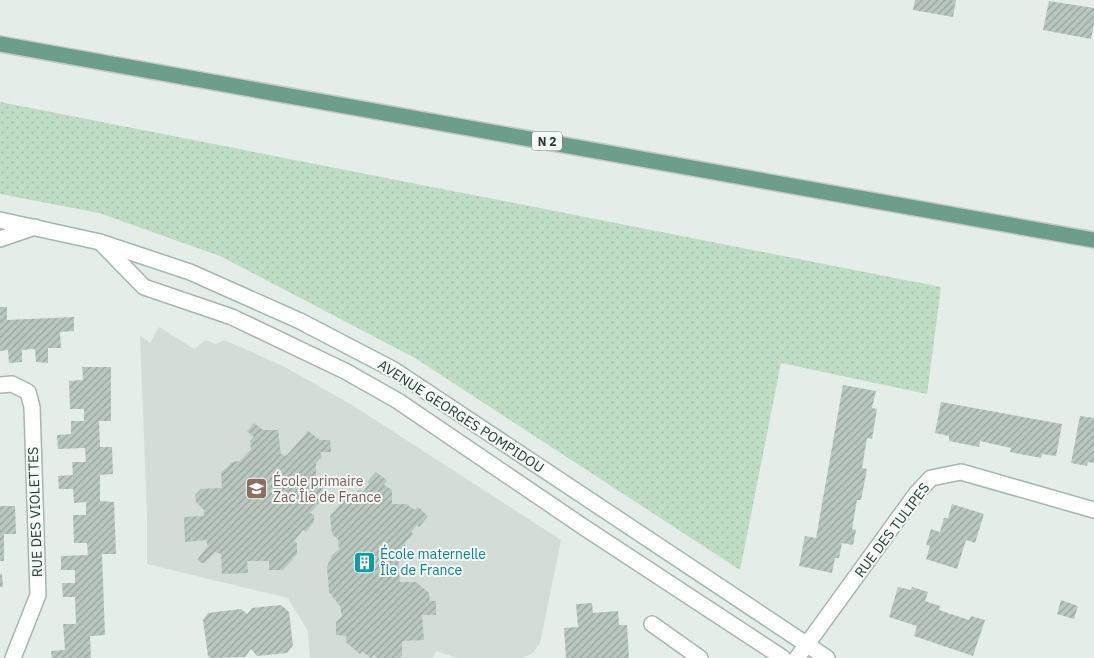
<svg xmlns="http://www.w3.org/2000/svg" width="1094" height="658" font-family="'IBM Plex Sans',sans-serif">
  <defs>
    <pattern id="park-dots" width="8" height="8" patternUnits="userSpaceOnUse" patternTransform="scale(1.25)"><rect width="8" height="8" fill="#bfdcc4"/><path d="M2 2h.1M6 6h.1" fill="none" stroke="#a4bea9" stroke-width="1.8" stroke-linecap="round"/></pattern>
    <pattern id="building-hatch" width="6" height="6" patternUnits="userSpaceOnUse" patternTransform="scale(1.25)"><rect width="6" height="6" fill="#bac7c1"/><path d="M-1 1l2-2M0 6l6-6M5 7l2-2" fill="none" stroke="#97a39e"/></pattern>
  </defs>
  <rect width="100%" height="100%" fill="#e4ede8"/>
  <!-- built -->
  <path fill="#d3dcd7" d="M159,327l35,22 12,-9 10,4 8,-4 59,26 69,39 209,135 -21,103 -7,10 -11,5h-65l-21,-7 -3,7h-123l-2,-27 -20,-33 -141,-34v-49l-7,-180 10,8z"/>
  <!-- park -->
  <path fill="url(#park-dots)" d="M0,102l941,185 -14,107 -146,-31 -41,207 -325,-212 -195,-102 -121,-43 -99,-19z"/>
  <!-- building -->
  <g fill="url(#building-hatch)">
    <path d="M915,0h41l-3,17 -40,-7z"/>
    <path d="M1049,1l45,7v16l-3,15 -48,-9z"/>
    <path d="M0,307h7v13l67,-3v14l-14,1 1,16h-13v15l-12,-1 -1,-13 -13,1v12l-13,1 -1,-13 -8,1z"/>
    <path d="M82,367h29v54h-12l1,26h12l1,27 -13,1v26l14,1 2,52h-14l3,81 -15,1 1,22h-39l-1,-7 14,-1 -2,-26h13l-1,-27h-12l-1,-14h13v-13h-14v-14l27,-1 -1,-12h-13l-1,-28h13v-13l-12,1 -1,-14h-14l-1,-13 15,-1 -1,-13h14l-1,-14 -27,1 -1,-14 14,-1v-13h13v-12h-14l-1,-28 14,-1z"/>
    <path d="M843,385l33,6 -4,17 5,1 -5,30 -5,-1 -5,30 5,1 -6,31h-4l-5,29 4,1 -3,15 -11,-2 -3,15h-4l-3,15 -33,-7 6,-30 11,2z"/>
    <path d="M941,402l121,22 -6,32 -14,-2 -1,4 -31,-6 1,-4 -31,-7 -1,6 -30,-6v-5l-14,-3z"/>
    <path d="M1080,416l14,2v45l-6,-1 -1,4 -16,-3z"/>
    <path d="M254,423l9,7h15l3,24 3,2 3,-1 21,-24 12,9h10l1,12h-11l2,5 -6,6v16l6,4 1,16 -13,14 4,2v7l-8,10 -3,-2 -9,11 3,2v11l-14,16h-14v-9h-22l1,12 -26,1 -1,-20 -6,-2 -11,11h-3l-3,-3 1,-3 9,-11 -2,-6 -21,2 -1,-25 20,-1v-6l-8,-8 -1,-7 6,-6 21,-1 -1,-15 11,-11 8,-1 11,-12 -1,-8 4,-4 -7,-6z"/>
    <path d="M376,472l11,8 -3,5 8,5v14h14l9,6 3,-3 10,9 -9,11 -2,-2 -6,7 2,2 -9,10 3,3 -9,10 2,25h16l13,11 1,8h6v14h-14l2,25 -22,1v14l-3,3h-22l-3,-3 -3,3 -9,-7 -2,3 -14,-12v-6l-10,-1v-13l6,-6 -2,-10 -11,-14 -2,-25 5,-12 7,-6 -1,-10 -6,-5 -2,-18 19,-22 3,3 8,-8 3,3 6,-8 -2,-2z"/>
    <path d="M952,504l32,10 -9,29 -9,-3 -9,29 -31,-10 4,-13 -4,-1 5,-16 9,3 4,-14h4z"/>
    <path d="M0,506h15l1,28h-12v27h-4z"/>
    <path d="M0,574h2l1,13h-3z"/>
    <path d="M898,587l13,3 1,-3 16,5 -3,9 15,5 -1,4 30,10 2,-4 14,4 -12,36 -59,-20 3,-10 -28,-9z"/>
    <path d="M1061,600l17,6 -4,13 -17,-5z"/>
    <path d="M592,603l1,10 25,-2 1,14h8l2,33h-63l-2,-30 14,-1 -2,-23z"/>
    <path d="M281,605l8,7 4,33 -6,8 -30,3 -6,-7 -6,8 -34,1 -3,-2 -5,-36 5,-7 33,-4 6,5 5,-6z"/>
  </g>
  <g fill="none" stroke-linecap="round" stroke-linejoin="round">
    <defs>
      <g id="service">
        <path d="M100,242l44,45 88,30 113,54 53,30 187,127 198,130"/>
        <path d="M652,624l48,34"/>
      </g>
      <g id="minor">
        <path d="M0,239l35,-12"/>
        <path d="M0,385l12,-1 16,8 4,15 6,188 -25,63"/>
        <path d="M797,658l119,-164 15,-16 30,-6 133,38"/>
      </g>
      <path id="secondary" d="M0,220l100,22 90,30 110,49 94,49 433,288"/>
      <path id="primary" d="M0,44l1094,196"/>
    </defs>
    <!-- service casing -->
    <use href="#service" stroke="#a7b5ae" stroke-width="18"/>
    <!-- minor casing -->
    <use href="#minor" stroke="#a7b5ae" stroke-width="18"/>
    <!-- secondary casing -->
    <use href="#secondary" stroke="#a4b7af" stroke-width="18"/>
    <!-- primary casing -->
    <use href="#primary" stroke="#c2c9c6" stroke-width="18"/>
    <!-- service -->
    <use href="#service" stroke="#fff" stroke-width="15"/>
    <!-- minor -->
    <use href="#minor" stroke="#fff" stroke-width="15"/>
    <!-- secondary -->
    <use href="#secondary" stroke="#fff" stroke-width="15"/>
    <!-- primary -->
    <use href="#primary" stroke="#6d9e8c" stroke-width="15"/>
  </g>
  <!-- icons -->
  <defs>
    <symbol id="school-square" viewBox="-11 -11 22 22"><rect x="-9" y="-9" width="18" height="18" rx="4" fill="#8d6e63" stroke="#f5f9f7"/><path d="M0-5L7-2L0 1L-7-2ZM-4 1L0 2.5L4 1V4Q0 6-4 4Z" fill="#fff"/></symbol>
    <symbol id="building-square" viewBox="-11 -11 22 22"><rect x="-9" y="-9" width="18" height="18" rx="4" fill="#0f9aa8" stroke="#f5f9f7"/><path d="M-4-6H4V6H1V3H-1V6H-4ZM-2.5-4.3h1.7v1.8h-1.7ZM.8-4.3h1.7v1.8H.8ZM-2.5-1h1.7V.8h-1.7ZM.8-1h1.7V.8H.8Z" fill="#fff"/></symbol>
  </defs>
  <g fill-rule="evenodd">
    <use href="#school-square" x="244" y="476" width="25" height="25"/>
    <use href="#building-square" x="352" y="550" width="25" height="25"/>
  </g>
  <g text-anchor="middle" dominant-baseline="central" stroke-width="4" stroke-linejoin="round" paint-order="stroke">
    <!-- shield labels -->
    <rect fill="#f5f9f7" stroke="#63756e" stroke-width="1" x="532" y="131.5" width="30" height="19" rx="4"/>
    <g font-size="12" font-weight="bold" fill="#253d34">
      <text x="547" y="141">N 2</text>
    </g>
    <!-- street labels -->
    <g font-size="14" fill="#253d34" stroke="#f5f9f7">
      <text transform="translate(461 416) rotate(33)">AVENUE GEORGES POMPIDOU</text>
      <text transform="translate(35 512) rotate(-92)">RUE DES VIOLETTES</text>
      <text transform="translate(892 530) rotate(-53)">RUE DES TULIPES</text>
    </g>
    <!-- education labels -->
    <g font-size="14" fill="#785e54" stroke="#f5f9f7" text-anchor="start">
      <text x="273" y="481">École primaire<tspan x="273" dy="16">Zac Île de France</tspan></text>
    </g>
    <!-- culture labels -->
    <g font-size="14" fill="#0d838f" stroke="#f5f9f7" text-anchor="start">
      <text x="380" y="554">École maternelle<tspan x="380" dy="16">Île de France</tspan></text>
    </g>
  </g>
</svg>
